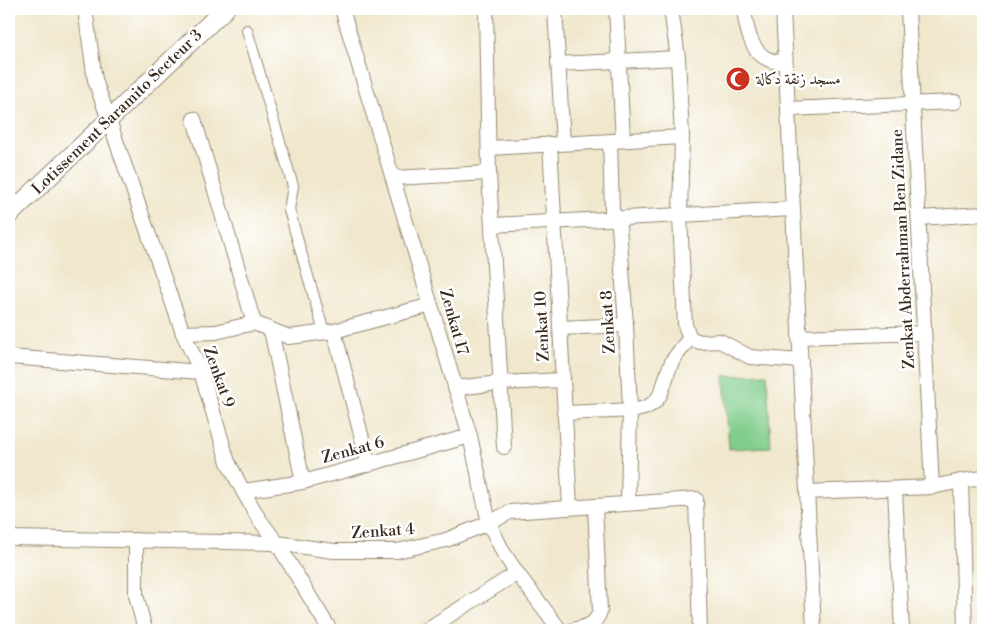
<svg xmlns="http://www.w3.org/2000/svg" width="992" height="639" font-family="'Libre Bodoni',Amiri,serif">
  <rect width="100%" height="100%" fill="#fff"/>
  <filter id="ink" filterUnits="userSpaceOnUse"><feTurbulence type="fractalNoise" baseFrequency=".02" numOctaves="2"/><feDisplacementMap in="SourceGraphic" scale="10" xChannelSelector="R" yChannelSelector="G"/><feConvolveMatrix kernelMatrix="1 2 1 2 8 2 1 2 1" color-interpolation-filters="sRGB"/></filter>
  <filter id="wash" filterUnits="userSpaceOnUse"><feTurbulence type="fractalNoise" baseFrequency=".0096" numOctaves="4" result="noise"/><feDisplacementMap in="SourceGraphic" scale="20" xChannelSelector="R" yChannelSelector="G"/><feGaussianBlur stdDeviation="1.12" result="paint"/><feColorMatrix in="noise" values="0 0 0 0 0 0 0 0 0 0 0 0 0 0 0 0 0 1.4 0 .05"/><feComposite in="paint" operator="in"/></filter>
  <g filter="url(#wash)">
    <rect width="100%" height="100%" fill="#f0e7cc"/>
    <!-- green -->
    <path fill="#81cd8c" stroke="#5e7c55" d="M767,374l4,73 -42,2 -5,-73z"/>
  </g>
  <g filter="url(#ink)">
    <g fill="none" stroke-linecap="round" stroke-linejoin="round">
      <defs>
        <path id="pedestrian" d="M247,30l46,156 -4,24 35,122"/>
        <g id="minor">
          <path d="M85,9l10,71 88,253 18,39 27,90 15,29 16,28 18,24 53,87"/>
          <path d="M342,9l128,427 19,87 14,29 14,21 43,57"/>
          <path d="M486,9l3,164 15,274"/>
          <path d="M555,9l8,134"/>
          <path d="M616,9l7,131"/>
          <path d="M671,9l7,49 4,79 -2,79 5,109 5,13 10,4 20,-1 30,16 51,4"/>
          <path d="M744,9c2,17 6,44 26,51 5,2 10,2 15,4"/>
          <path d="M783,9l31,621"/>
          <path d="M908,9l24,478"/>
          <path d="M558,64l120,-6"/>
          <path d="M788,109l167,-7"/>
          <path d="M194,119l60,204"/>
          <path d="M610,141l2,69 7,16 7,99 4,85 -2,92"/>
          <path d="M550,144l20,363"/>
          <path d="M489,148l193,-11"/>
          <path d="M393,178l96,-5"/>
          <path d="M919,218l64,-4"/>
          <path d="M492,225l301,-16"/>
          <path d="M560,328l66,-3"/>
          <path d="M271,330l32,152"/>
          <path d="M334,331l35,134"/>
          <path d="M183,333l33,-1 38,-9 35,14 45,-6 97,-26"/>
          <path d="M799,337l125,-4"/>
          <path d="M9,357l192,15"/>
          <path d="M455,388l45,-5 62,-3"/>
          <path d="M564,413l72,-3c31,-5 25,-28 37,-50 5,-7 11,-15 17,-22"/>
          <path d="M961,481l4,149"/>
          <path d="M895,489l7,141"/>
          <path d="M243,491l60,-9 167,-46"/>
          <path d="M807,492l125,-5 29,-6 22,-3"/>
          <path d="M9,538l268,5 57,8h63l49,-11 43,-17 21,-11 186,-13 4,131"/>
          <path d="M136,540v55l9,35"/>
          <path d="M426,630l91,-57"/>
          <path d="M573,630c13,-3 23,-5 27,-19l-5,-105"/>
        </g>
        <path id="tertiary" d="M9,215l216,-206"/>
      </defs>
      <!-- pedestrian casing -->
      <use href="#pedestrian" stroke="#968875" stroke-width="12"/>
      <!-- minor casing -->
      <use href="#minor" stroke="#968875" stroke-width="16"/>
      <!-- tertiary casing -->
      <use href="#tertiary" stroke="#968875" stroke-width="20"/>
      <!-- pedestrian -->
      <use href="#pedestrian" stroke="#fff" stroke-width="10"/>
      <!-- minor -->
      <use href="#minor" stroke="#fff" stroke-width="14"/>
      <!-- tertiary -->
      <use href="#tertiary" stroke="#fff" stroke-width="18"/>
    </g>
  </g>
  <!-- icons -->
  <defs>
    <symbol id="mosque-disc" viewBox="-11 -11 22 22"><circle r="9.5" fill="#c8321e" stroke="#fff"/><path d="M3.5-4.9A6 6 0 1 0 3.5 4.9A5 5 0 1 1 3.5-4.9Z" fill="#fff"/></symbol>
  </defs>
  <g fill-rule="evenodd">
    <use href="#mosque-disc" x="724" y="65" width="28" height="28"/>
  </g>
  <g text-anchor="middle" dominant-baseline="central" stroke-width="5" stroke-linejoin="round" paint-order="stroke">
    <!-- poi labels -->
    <g font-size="16" fill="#3b2a1e" stroke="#fff" text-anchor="start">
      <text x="756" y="79">مسجد زنقة دكالة</text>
    </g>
    <!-- street labels -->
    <g font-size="16" fill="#3b2a1e" stroke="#fff">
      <text transform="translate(117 112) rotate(-44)">Lotissement Saramito Secteur 3</text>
      <text transform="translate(903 249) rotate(-93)">Zenkat Abderrahman Ben Zidane</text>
      <text transform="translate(454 322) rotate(74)">Zenkat 17</text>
      <text transform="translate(608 322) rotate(-93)">Zenkat 8</text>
      <text transform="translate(542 326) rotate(-93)">Zenkat 10</text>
      <text transform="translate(219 377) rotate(70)">Zenkat 9</text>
      <text transform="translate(353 450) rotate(-15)">Zenkat 6</text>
      <text transform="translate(383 531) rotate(-4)">Zenkat 4</text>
    </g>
  </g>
  <!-- margin -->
  <rect width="992" height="639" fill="none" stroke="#fff" stroke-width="30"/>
</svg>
